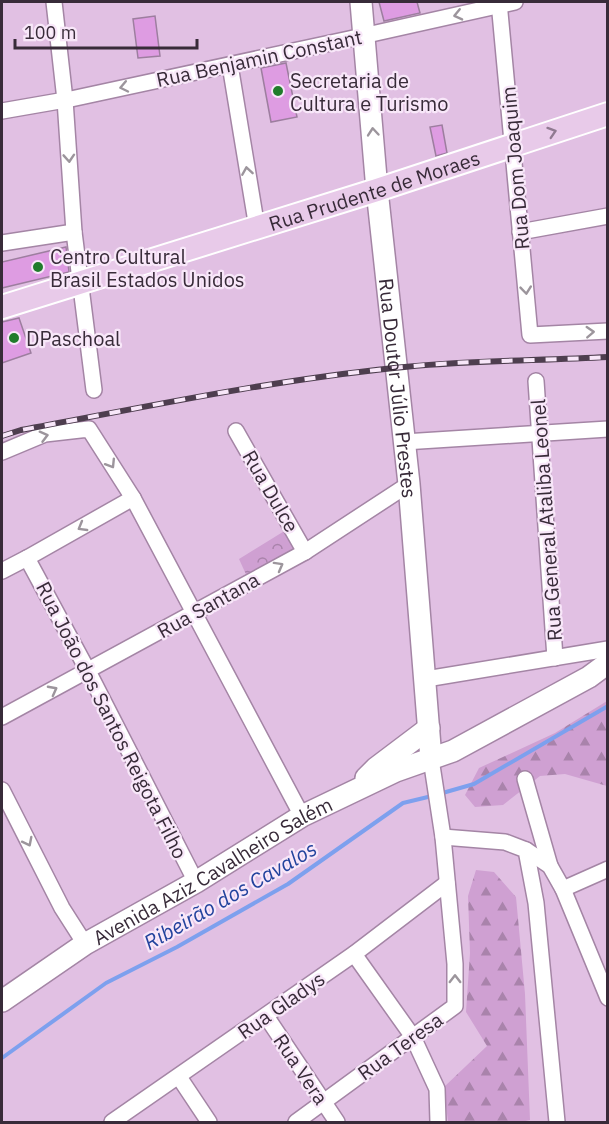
<svg xmlns="http://www.w3.org/2000/svg" width="609" height="1124" font-family="'IBM Plex Sans',sans-serif">
  <defs>
    <pattern id="forest-firs" width="22" height="20" patternUnits="userSpaceOnUse" patternTransform="scale(1.5)"><rect width="22" height="20" fill="#cfa0d2"/><path d="M5 1l3.5 6h-7zM16 11l3.5 6h-7z" fill="#a983ab"/></pattern>
    <pattern id="park-crowns" width="20" height="18" patternUnits="userSpaceOnUse" patternTransform="scale(1.5)"><rect width="20" height="18" fill="#cfa0d2"/><path d="M2 6a3 3 0 1 1 6 0M12 15a3 3 0 1 1 6 0" fill="none" stroke="#a983ab"/></pattern>
  </defs>
  <rect width="100%" height="100%" fill="#e1c0e3"/>
  <!-- forest -->
  <g fill="url(#forest-firs)">
    <path d="M607,701v85l-42,-12 -25,2 -37,29 -28,2 -10,-12 14,-27 76,-35z"/>
    <path d="M476,870l18,2 22,25 9,97 5,126 -9,2h-73l-4,-35 43,-41 -21,-34 4,-59 -2,-57z"/>
  </g>
  <!-- park -->
  <path fill="url(#park-crowns)" d="M286,530l14,22 -51,29 -10,-22z"/>
  <g fill="none" stroke-linecap="round" stroke-linejoin="round">
    <!-- stream -->
    <g stroke="#7da0ee" stroke-width="4">
      <path d="M439,794l35,-10 134,-78"/>
      <path d="M2,1058l104,-75 71,-36 111,-63 115,-81 29,-7"/>
    </g>
  </g>
  <!-- building -->
  <g fill="#de9ce2" stroke="#9d7e9f" stroke-width="1.5">
    <path d="M379,2h38l3,11 -36,8z"/>
    <path d="M155,16l5,40 -22,2 -5,-39z"/>
    <path d="M286,63l11,54 -26,5 -10,-54z"/>
    <path d="M442,125l5,28 -11,3 -6,-29z"/>
    <path d="M66,247l3,25 -67,16v-26z"/>
    <path d="M19,318l12,35 -29,10v-41z"/>
  </g>
  <g fill="none" stroke-linecap="round" stroke-linejoin="round">
    <defs>
      <g id="minor">
        <path d="M54,2l11,98 9,132 20,158"/>
        <path d="M499,2l31,333 78,-4"/>
        <path d="M230,65l27,163"/>
        <path d="M2,111l69,-12 278,-60 166,-37"/>
        <path d="M520,232l88,-16"/>
        <path d="M2,243l72,-11"/>
        <path d="M536,381l19,277"/>
        <path d="M236,431l69,121"/>
        <path d="M404,442l204,-13"/>
        <path d="M2,452l43,-18 44,-5 44,69 169,318"/>
        <path d="M27,558l61,113 108,211"/>
        <path d="M2,571l25,-13 106,-60"/>
        <path d="M426,679l182,-30"/>
        <path d="M2,717l303,-165 104,-68"/>
        <path d="M525,779l25,87"/>
        <path d="M2,790l60,118 23,36"/>
        <path d="M443,837l62,5 21,8 10,53 21,219"/>
        <path d="M526,850l24,16 13,23 45,109"/>
        <path d="M563,889l45,-20"/>
        <path d="M354,954l59,83 24,52 1,33"/>
        <path d="M266,1016l71,106"/>
        <path d="M179,1077l30,45"/>
        <path d="M112,1122l242,-168 93,-71"/>
        <path d="M296,1122l159,-116v-42l-12,-127 -12,-78"/>
      </g>
      <g id="secondary">
        <path id="s1" d="M361,2l16,188 32,294 22,275"/>
        <path d="M366,778l10,-10 53,-40"/>
        <path id="s2" d="M2,1001l83,-57 111,-62 106,-66 94,-45 57,-20 136,-74 19,-14"/>
      </g>
      <g id="primary">
        <path id="s3" d="M2,307l375,-117 231,-76"/>
      </g>
    </defs>
    <!-- minor casing -->
    <use href="#minor" stroke="#a485a5" stroke-width="18"/>
    <!-- secondary casing -->
    <use href="#secondary" stroke="#a485a5" stroke-width="24"/>
    <!-- primary casing -->
    <use href="#primary" stroke="#fff" stroke-width="26"/>
    <!-- minor -->
    <use href="#minor" stroke="#fff" stroke-width="15"/>
    <!-- secondary -->
    <use href="#secondary" stroke="#fff" stroke-width="21"/>
    <!-- primary -->
    <use href="#primary" stroke="#e8cae9" stroke-width="22"/>
    <defs>
      <path id="rail" d="M2,436l19,-6c124,-23 247,-49 373,-62 70,-8 143,-7 214,-11"/>
    </defs>
    <!-- rail casing -->
    <use href="#rail" stroke="#4e3e4f" stroke-width="6"/>
    <!-- rail -->
    <use href="#rail" stroke="#f8e7f9" stroke-width="4" stroke-dasharray="11" stroke-linecap="butt"/>
  </g>
  <!-- one-way arrows -->
  <defs><path id="oneway-chevron" d="M-2-3.5L2.5 0L-2 3.5" fill="none" stroke-width="1.6" stroke-linecap="round" stroke-linejoin="round" transform="scale(1.5)"/></defs>
  <g stroke="#9c959c">
    <use href="#oneway-chevron" transform="translate(458 15) rotate(167)"/>
    <use href="#oneway-chevron" transform="translate(124 87) rotate(168)"/>
    <use href="#oneway-chevron" transform="translate(373 132) rotate(-95)"/>
    <use href="#oneway-chevron" transform="translate(69 158) rotate(86)"/>
    <use href="#oneway-chevron" transform="translate(247 171) rotate(-99)"/>
    <use href="#oneway-chevron" transform="translate(526 290) rotate(84)"/>
    <use href="#oneway-chevron" transform="translate(590 332) rotate(-3)"/>
    <use href="#oneway-chevron" transform="translate(44 436) rotate(-15)"/>
    <use href="#oneway-chevron" transform="translate(111 464) rotate(58)"/>
    <use href="#oneway-chevron" transform="translate(82 527) rotate(150)"/>
    <use href="#oneway-chevron" transform="translate(279 566) rotate(-29)"/>
    <use href="#oneway-chevron" transform="translate(53 690) rotate(-28)"/>
    <use href="#oneway-chevron" transform="translate(28 842) rotate(63)"/>
    <use href="#oneway-chevron" transform="translate(455 979) rotate(-90)"/>
  </g>
  <use stroke="#907a91" href="#oneway-chevron" transform="translate(552 132) rotate(-18)"/>
  <!-- markers -->
  <g fill="#207c2b" stroke="#f8e7f9" stroke-width="2">
    <circle cx="278" cy="91" r="6"/>
    <circle cx="38" cy="267" r="6"/>
    <circle cx="14" cy="338" r="6"/>
  </g>
  <g text-anchor="middle" dominant-baseline="central" stroke-width="4.5" stroke-linejoin="round" paint-order="stroke">
    <!-- street labels -->
    <g font-size="20" fill="#382b39" stroke="#f8e7f9">
      <text transform="translate(259 58) rotate(-12)">Rua Benjamin Constant</text>
      <text transform="translate(515 168) rotate(-95)">Rua Dom Joaquim</text>
      <text stroke="none"><textPath href="#s3" startOffset="390">Rua Prudente de Moraes</textPath></text>
      <text stroke="none"><textPath href="#s1" startOffset="388">Rua Doutor Júlio Prestes</textPath></text>
      <text transform="translate(271 491) rotate(60)">Rua Dulce</text>
      <text transform="translate(546 520) rotate(-94)">Rua General Ataliba Leonel</text>
      <text transform="translate(208 605) rotate(-29)">Rua Santana</text>
      <text transform="translate(112 720) rotate(63)">Rua João dos Santos Reigota Filho</text>
      <text stroke="none"><textPath href="#s2" startOffset="248">Avenida Aziz Cavalheiro Salém</textPath></text>
      <text transform="translate(281 1005) rotate(-35)">Rua Gladys</text>
      <text transform="translate(400 1046) rotate(-36)">Rua Teresa</text>
      <text transform="translate(301 1069) rotate(56)">Rua Vera</text>
    </g>
    <!-- poi labels -->
    <g font-size="20" fill="#382b39" stroke="#f8e7f9" text-anchor="start">
      <text x="290" y="80">Secretaria de<tspan x="290" dy="23">Cultura e Turismo</tspan></text>
      <text x="50" y="256">Centro Cultural<tspan x="50" dy="23">Brasil Estados Unidos</tspan></text>
      <text x="26" y="338">DPaschoal</text>
    </g>
    <!-- water labels -->
    <g font-size="21" font-style="italic" fill="#22439d" stroke="#f8e7f9">
      <text transform="translate(230 895) rotate(-30)">Ribeirão dos Cavalos</text>
    </g>
  </g>
  <!-- border -->
  <rect width="609" height="1124" fill="none" stroke="#382b39" stroke-width="6"/>
  <!-- scale -->
  <path d="M15 39v9h182v-9" fill="none" stroke="#382b39" stroke-width="3"/>
  <text x="24" y="39" font-size="18" fill="#382b39" stroke="#f8e7f9" stroke-width="4.5" paint-order="stroke">100 m</text>
</svg>
